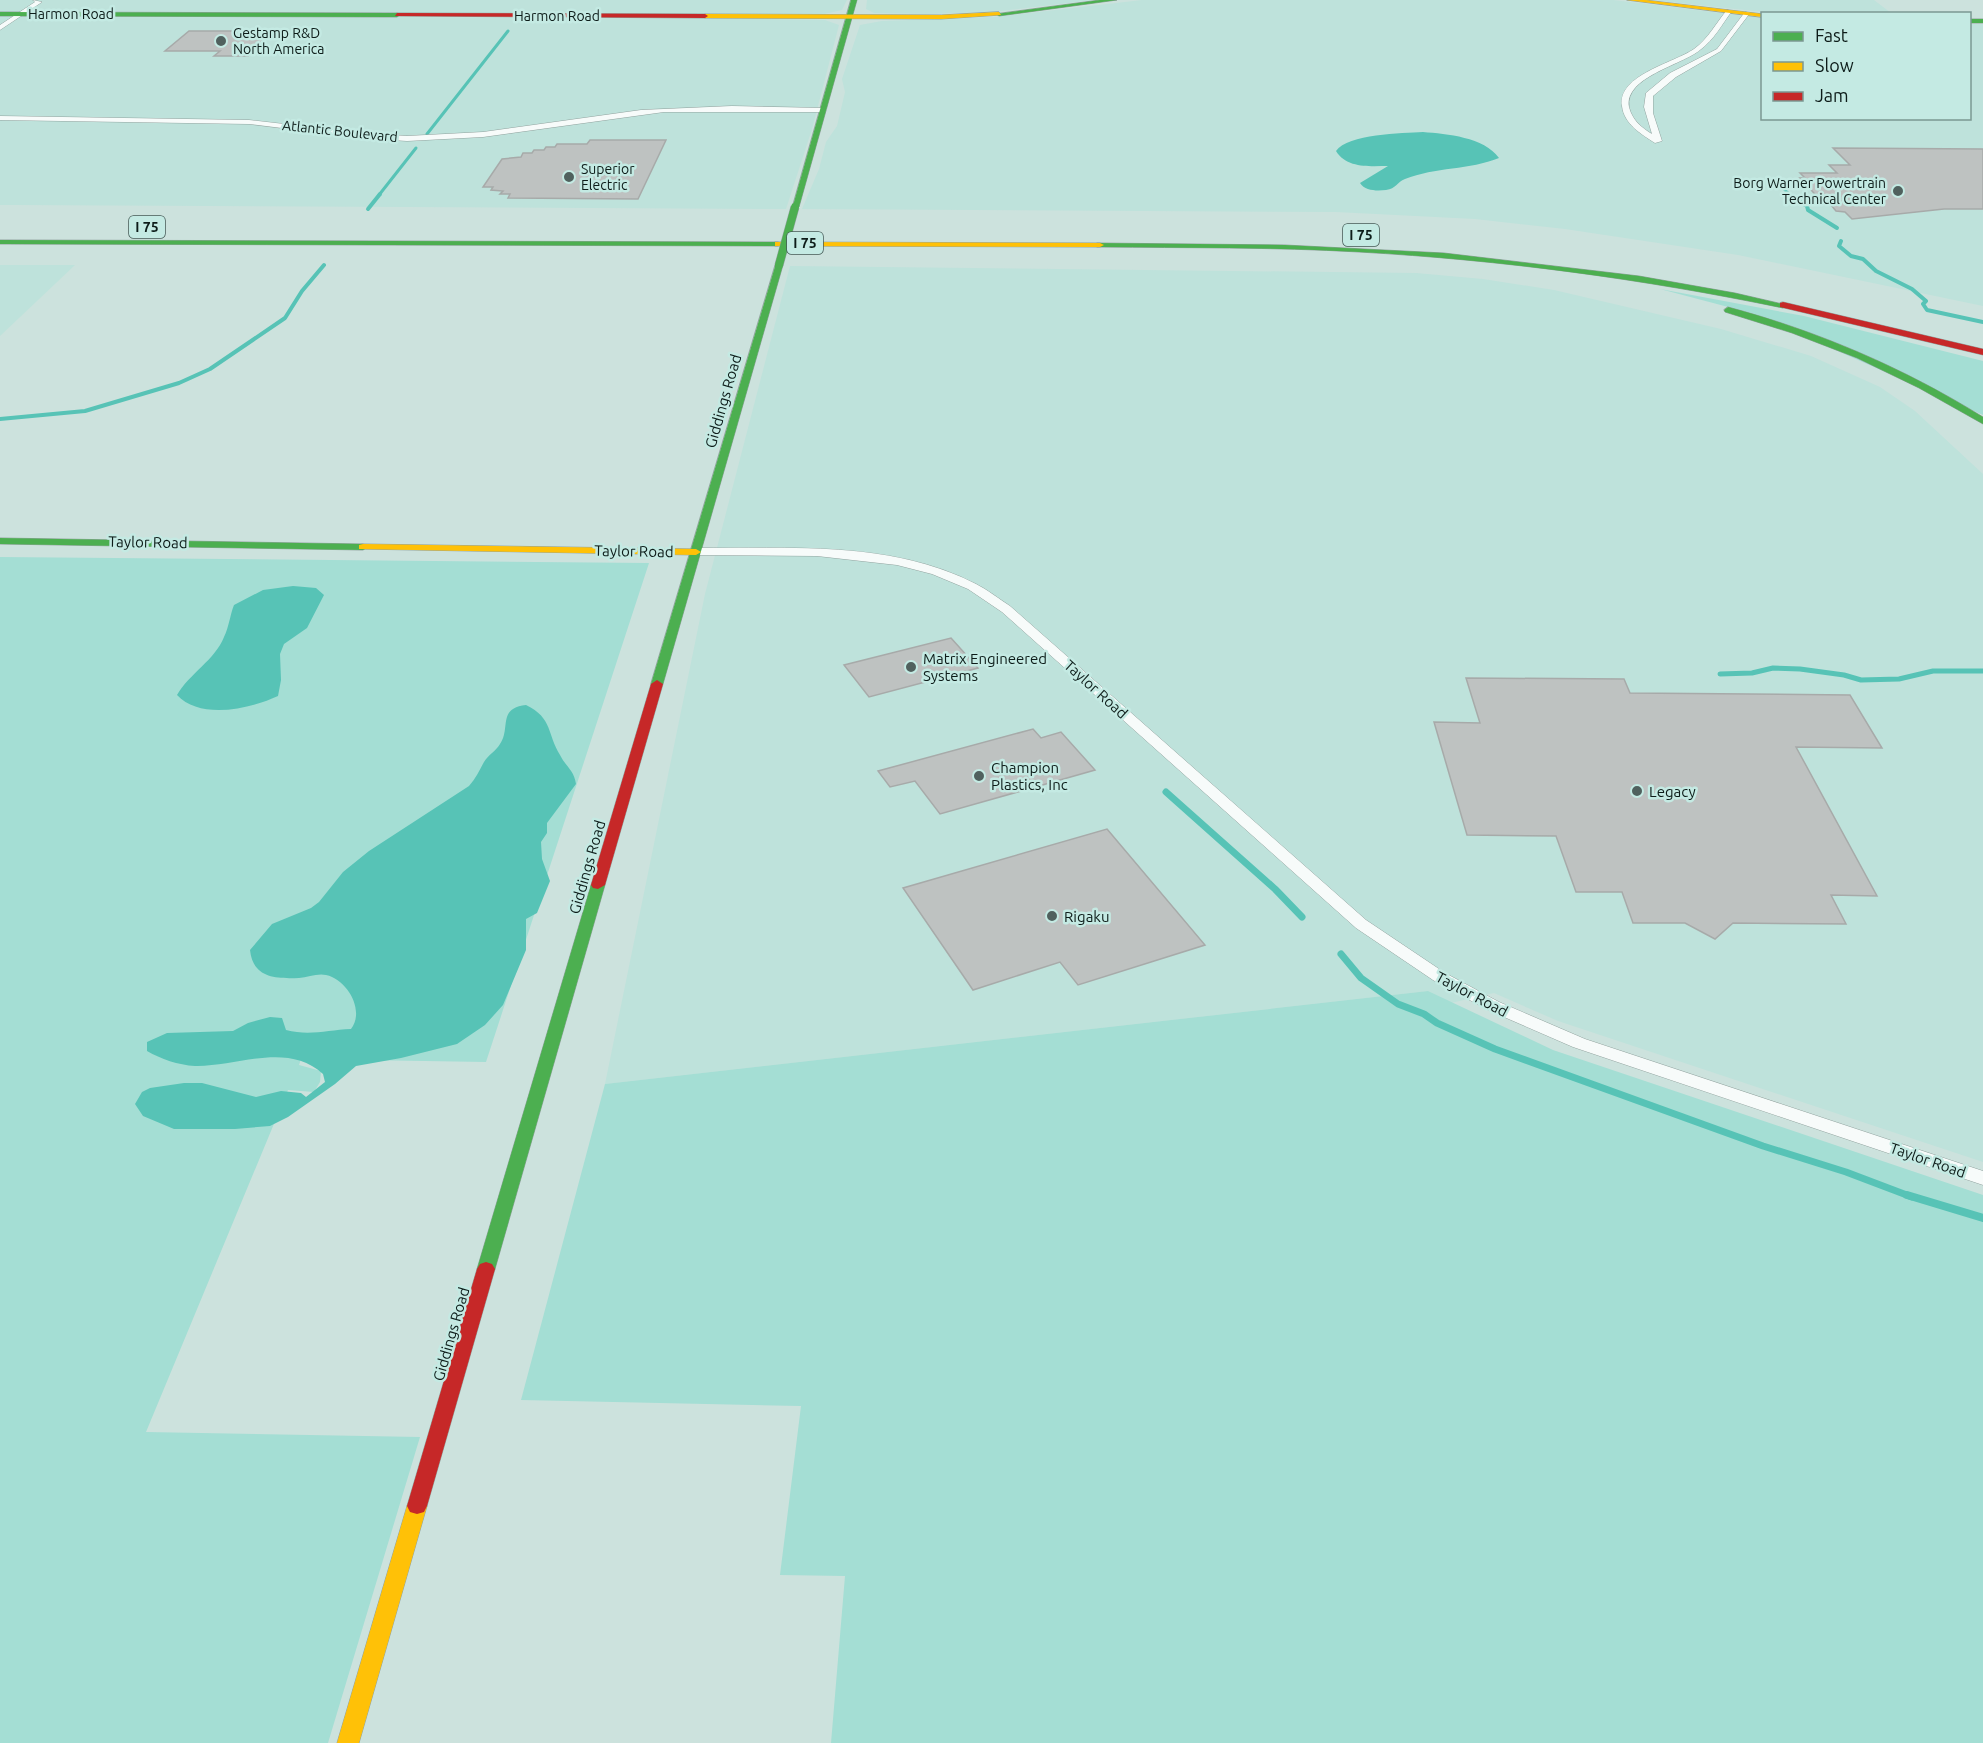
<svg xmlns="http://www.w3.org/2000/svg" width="1983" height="1743" font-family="Ubuntu,sans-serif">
  <rect width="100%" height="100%" fill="#cce2dd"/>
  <!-- built -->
  <g fill="#bee2db">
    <path d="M0,0h847l-5,10 -22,5 -820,-3z"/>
    <path d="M867,0h227l-102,12 -64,2 -54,-1 -8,-4z"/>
    <path d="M1142,0h471l149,18v100h208v-94h13v282l-245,-51 -173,-26 -90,-10 -139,-7 -534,-3 17,-40 7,-27 11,-16 8,-34 -3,-13 18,-54 22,-4 113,-4z"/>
    <path d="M1652,0h222l17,13h-118z"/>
    <path d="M0,16l687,2 138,2 14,5 -27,104 -26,80 -769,-4h-17z"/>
    <path d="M0,265h75l-75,71z"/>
    <path d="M790,266l626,7 67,6 71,11 167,39 90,27 69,31 35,24 68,63v688l-425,-141 -64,-28 -43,10 -23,-12 -823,93 100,-490z"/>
  </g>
  <!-- green -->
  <g fill="#a4ded4">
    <path d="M1660,289l144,27 179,45v54l-232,-102z"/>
    <path d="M0,557l649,6 -163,499 -185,-3 -2,6 22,6 -1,11 -6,10 -26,-2 -142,342 274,5 -92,306h-328z"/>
    <path d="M1428,991l125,59 430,145v548h-1152l14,-167 -65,-1 21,-169 -280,-6 84,-316z"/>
  </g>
  <!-- water -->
  <g fill="#57c3b6">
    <path d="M1423,132c24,2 61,5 76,26 -29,12 -64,9 -94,21 -8,3 -9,10 -19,11 -9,1 -21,1 -26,-7l28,-17c-17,0 -41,3 -52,-15 12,-17 66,-18 87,-19z"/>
    <path d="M293,586l23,2 8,7 -17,33 -23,16 -4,10 1,26 -3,16c-28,13 -78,24 -101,-1 12,-21 38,-35 47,-58 5,-10 6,-22 10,-32l29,-15z"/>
    <path d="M526,705c27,13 21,29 34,50 6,12 14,15 16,29l-29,39v10l-6,9 1,17 8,22 -13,32 -11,6v31l-23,55 -18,20 -28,19 -56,14 -45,8 -21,18 -47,33 -18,9 -35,3h-61l-31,-13 -8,-12 7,-12 8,-4 34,-5h18l54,14 25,-6 20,2 5,4 19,-15 -2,-8c-36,-33 -86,-7 -128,-8 -17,-1 -34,-7 -48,-15v-9l20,-9 66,-2 15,-8 22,-6 12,1 4,12c23,6 42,0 65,-1 14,-18 -3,-49 -25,-54 -8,-2 -18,2 -27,3 -24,1 -46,0 -49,-28l22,-26 39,-16 8,-6 24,-30 26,-21 100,-65c7,-8 10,-15 15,-24 4,-7 12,-11 16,-18 11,-15 -3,-36 26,-39z"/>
  </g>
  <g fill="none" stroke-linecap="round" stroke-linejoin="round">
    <!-- stream-far4 -->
    <g stroke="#57c3b6" stroke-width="3">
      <path d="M427,134l81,-103"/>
      <path d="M1782,187l8,8"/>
      <path d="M379,195l37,-47"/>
    </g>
    <!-- stream-far3 -->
    <g stroke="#57c3b6" stroke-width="4">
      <path d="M1788,194l19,12 1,4 29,18"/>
      <path d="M368,209l12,-15"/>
      <path d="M1841,241l-2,5 12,10 12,3 13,12 36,18 14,12 -3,3 4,6 56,12"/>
      <path d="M0,419l85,-8 94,-28 31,-14 75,-51 17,-27 22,-26"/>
    </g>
    <!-- stream-far2 -->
    <path stroke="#57c3b6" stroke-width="5" d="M1720,674l32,-1 21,-5 27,1 44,6 17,5 38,-1 34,-8h50"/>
    <!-- stream-far1 -->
    <g stroke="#57c3b6" stroke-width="7">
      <path d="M1166,792l109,97 27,28"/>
      <path d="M1341,954l20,24 37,26 26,10 13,9 58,26 268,97 83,26 66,25"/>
    </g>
    <!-- stream -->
    <path stroke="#57c3b6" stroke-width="8" d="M1907,1195l76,23"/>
  </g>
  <!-- building -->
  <g fill="#bec2c1" stroke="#a7aaa9" stroke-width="1.5">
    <path d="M189,31h85l-26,25h-34l6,-5h-55z"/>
    <path d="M590,140h76l-28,59 -130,-1 2,-4h-10l3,-3 -12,-1 2,-3h-10l19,-28 19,-2 2,-4h9l2,-3h10l2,-3h9l2,-3h30z"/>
    <path d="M1833,148l150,1v60h-39l-92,10 -7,-7 -9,-1 -5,-6h-6l-25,-27h5l-5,-5h37l-8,-8h21z"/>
    <path d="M951,638l27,30 -109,29 -25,-32z"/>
    <path d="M1466,678l158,1 6,14 220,2 32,53 -86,-1 81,149 -46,-1 15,29 -113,-1 -18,16 -30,-16h-52l-11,-31h-46l-20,-56 -89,-1 -33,-113 46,1z"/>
    <path d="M1033,729l8,9 20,-6 34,38 -155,44 -25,-33 -25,6 -12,-16z"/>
    <path d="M1107,829l98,116 -127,40 -18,-23 -87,28 -70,-102z"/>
  </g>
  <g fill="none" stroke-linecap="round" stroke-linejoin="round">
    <defs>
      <g id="street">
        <path d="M33,0l9,2 -42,28v-5l35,-23z"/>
        <path d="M1727,10l5,1c-10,13 -18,29 -32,39 -18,15 -76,27 -71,57 3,13 13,21 23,27l-8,-27 2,-14 24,-20 47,-24 28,-37 5,1 -29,38 -45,26 -23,19v17l9,28 -7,2c-14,-9 -31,-19 -33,-37 -5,-31 52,-43 72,-57 14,-10 22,-26 33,-39z"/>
        <path d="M732,106l91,2 4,2 -4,2h-159l-181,25 -76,4 -45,-3 -113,-14 -249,-4v-4l249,4 113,13 45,3 76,-4 158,-22z"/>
        <path d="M696,548c93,1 194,-8 280,36 12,6 23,15 34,22l356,314 79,53 54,29 86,37 398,132v14l-410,-138 -85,-37 -55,-30 -77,-52 -354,-316 -34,-23 -36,-15 -35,-9 -80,-9 -125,-1 -2,-3z"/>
      </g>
      <g id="fast">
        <path d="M851,0h6l-58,207 -7,2z"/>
        <path d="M1100,0h17l-118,16 -3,-2z"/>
        <path d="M0,12l397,1 3,2 -3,2 -397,-1z"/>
        <rect x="1970" y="19" width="13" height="4"/>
        <path d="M0,240l778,2 4,2 -4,2 -778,-2z"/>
        <path d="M1097,243l188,2 159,8 195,23 96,17 52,12 -4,3c-140,-29 -281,-48 -424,-56 -86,-5 -173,-4 -259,-5h-3z"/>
        <path d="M776,263l7,2 -120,419 -6,4 -4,-1 -2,-3z"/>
        <path d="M1728,307c90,24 176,61 255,110v7l-64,-36 -62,-30 -65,-25 -67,-21 -1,-2z"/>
        <path d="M0,538l363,6 5,3 -5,3 -363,-6z"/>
        <path d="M598,881l7,4 -110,384 -3,5 -6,2 -6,-2 -3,-5 114,-384z"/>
      </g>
      <g id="slow">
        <path d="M1627,0h18l118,14 -1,3z"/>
        <path d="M999,12l2,3 -60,4 -236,-1 -3,-2 3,-2 236,1z"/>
        <path d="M775,242l325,1 4,2 -4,2 -322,-1h-3z"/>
        <path d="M363,544l333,5 5,3 -5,3 -337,-6v-4z"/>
        <path d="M417,1498l7,2 3,6 -68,237h-22l70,-237 3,-6z"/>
      </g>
      <g id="jam">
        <path d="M397,13l308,1 3,2 -3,2 -310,-2z"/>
        <path d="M1783,302l200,47v6l-203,-48v-4z"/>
        <path d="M657,680l6,4 -58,201 -7,4 -5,-1 -2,-3 60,-201z"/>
        <path d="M486,1262l6,2 3,5 -68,237 -3,6 -7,2 -7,-2 -3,-6 70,-237 3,-5z"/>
      </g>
    </defs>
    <!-- street casing -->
    <use href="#street" stroke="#92a39f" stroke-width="1"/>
    <!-- fast casing -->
    <use href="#fast" stroke="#92a39f" stroke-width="1"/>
    <!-- slow casing -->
    <use href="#slow" stroke="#92a39f" stroke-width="1"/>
    <!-- jam casing -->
    <use href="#jam" stroke="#92a39f" stroke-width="1"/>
    <!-- street -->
    <use href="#street" fill="#f7fbfa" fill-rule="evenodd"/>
    <!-- fast -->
    <use href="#fast" fill="#4caf50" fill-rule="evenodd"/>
    <!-- slow -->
    <use href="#slow" fill="#ffc107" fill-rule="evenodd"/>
    <!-- jam -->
    <use href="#jam" fill="#c62828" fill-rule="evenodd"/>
    <defs>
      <path id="fast-bridge" d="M779,265l16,-58"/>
    </defs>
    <!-- fast-bridge casing -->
    <use href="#fast-bridge" stroke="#92a39f" stroke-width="9" stroke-linecap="butt"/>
    <!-- fast-bridge -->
    <use href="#fast-bridge" stroke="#4caf50" stroke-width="8"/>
  </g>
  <!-- markers -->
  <g fill="#50615e" stroke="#c4eae3" stroke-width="2">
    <circle cx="221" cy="41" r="6"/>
    <circle cx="569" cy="177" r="6"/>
    <circle cx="1898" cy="191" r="6"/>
    <circle cx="911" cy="667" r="6"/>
    <circle cx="979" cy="776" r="6"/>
    <circle cx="1637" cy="791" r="6"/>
    <circle cx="1052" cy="916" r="6"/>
  </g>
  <g text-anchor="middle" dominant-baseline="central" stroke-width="5" stroke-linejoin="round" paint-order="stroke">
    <!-- far-street labels -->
    <g font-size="14" fill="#0d1c19" stroke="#c4eae3">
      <text x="71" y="14">Harmon Road</text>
      <text x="557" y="16">Harmon Road</text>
      <text transform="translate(340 131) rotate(6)">Atlantic Boulevard</text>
    </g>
    <!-- far-poi labels -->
    <g font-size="14" fill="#0d1c19" stroke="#c4eae3" text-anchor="start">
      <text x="233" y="33">Gestamp R&amp;D<tspan x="233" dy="16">North America</tspan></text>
      <text x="581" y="169">Superior<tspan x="581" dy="16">Electric</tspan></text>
      <text x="1886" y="183" text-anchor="end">Borg Warner Powertrain<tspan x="1886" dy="16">Technical Center</tspan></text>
    </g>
    <!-- shield labels -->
    <g fill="#c4eae3" stroke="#445a56" stroke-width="1.5">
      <rect x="129" y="216" width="36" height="22" rx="4.5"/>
      <rect x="1343" y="224" width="36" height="22" rx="4.5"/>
      <rect x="787" y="232" width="36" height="22" rx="4.5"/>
    </g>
    <g font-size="14" font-weight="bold" fill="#0d1c19">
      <text x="147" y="227">I 75</text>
      <text x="1361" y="235">I 75</text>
      <text x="805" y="243">I 75</text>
    </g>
    <!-- street labels -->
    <g font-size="15" fill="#0d1c19" stroke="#c4eae3">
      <text transform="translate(723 401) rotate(-74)">Giddings Road</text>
      <text transform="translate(148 542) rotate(1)">Taylor Road</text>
      <text transform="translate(634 551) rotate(1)">Taylor Road</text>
      <text transform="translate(1096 689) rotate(42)">Taylor Road</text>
      <text transform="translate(587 867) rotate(-74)">Giddings Road</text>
      <text transform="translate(1472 994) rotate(28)">Taylor Road</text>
      <text transform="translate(1928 1160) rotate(19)">Taylor Road</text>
      <text transform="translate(451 1334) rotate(-74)">Giddings Road</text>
    </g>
    <!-- poi labels -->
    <g font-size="15" fill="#0d1c19" stroke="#c4eae3" text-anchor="start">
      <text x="923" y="658">Matrix Engineered<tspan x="923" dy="17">Systems</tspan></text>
      <text x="991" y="767">Champion<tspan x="991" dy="17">Plastics, Inc</tspan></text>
      <text x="1649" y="791">Legacy</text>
      <text x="1064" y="916">Rigaku</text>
    </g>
  </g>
  <!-- legend -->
  <rect x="1761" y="12" width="210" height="108" fill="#c4eae3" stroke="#7b9892" stroke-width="1.5"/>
  <rect x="1773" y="32" width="30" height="9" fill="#4caf50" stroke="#7b9892" stroke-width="1.5"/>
  <text x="1815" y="42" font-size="18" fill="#0d1c19">Fast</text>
  <rect x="1773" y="62" width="30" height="9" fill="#ffc107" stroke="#7b9892" stroke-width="1.5"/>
  <text x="1815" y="72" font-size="18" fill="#0d1c19">Slow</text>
  <rect x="1773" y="92" width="30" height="9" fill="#c62828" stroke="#7b9892" stroke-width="1.5"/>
  <text x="1815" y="102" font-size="18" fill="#0d1c19">Jam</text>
</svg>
